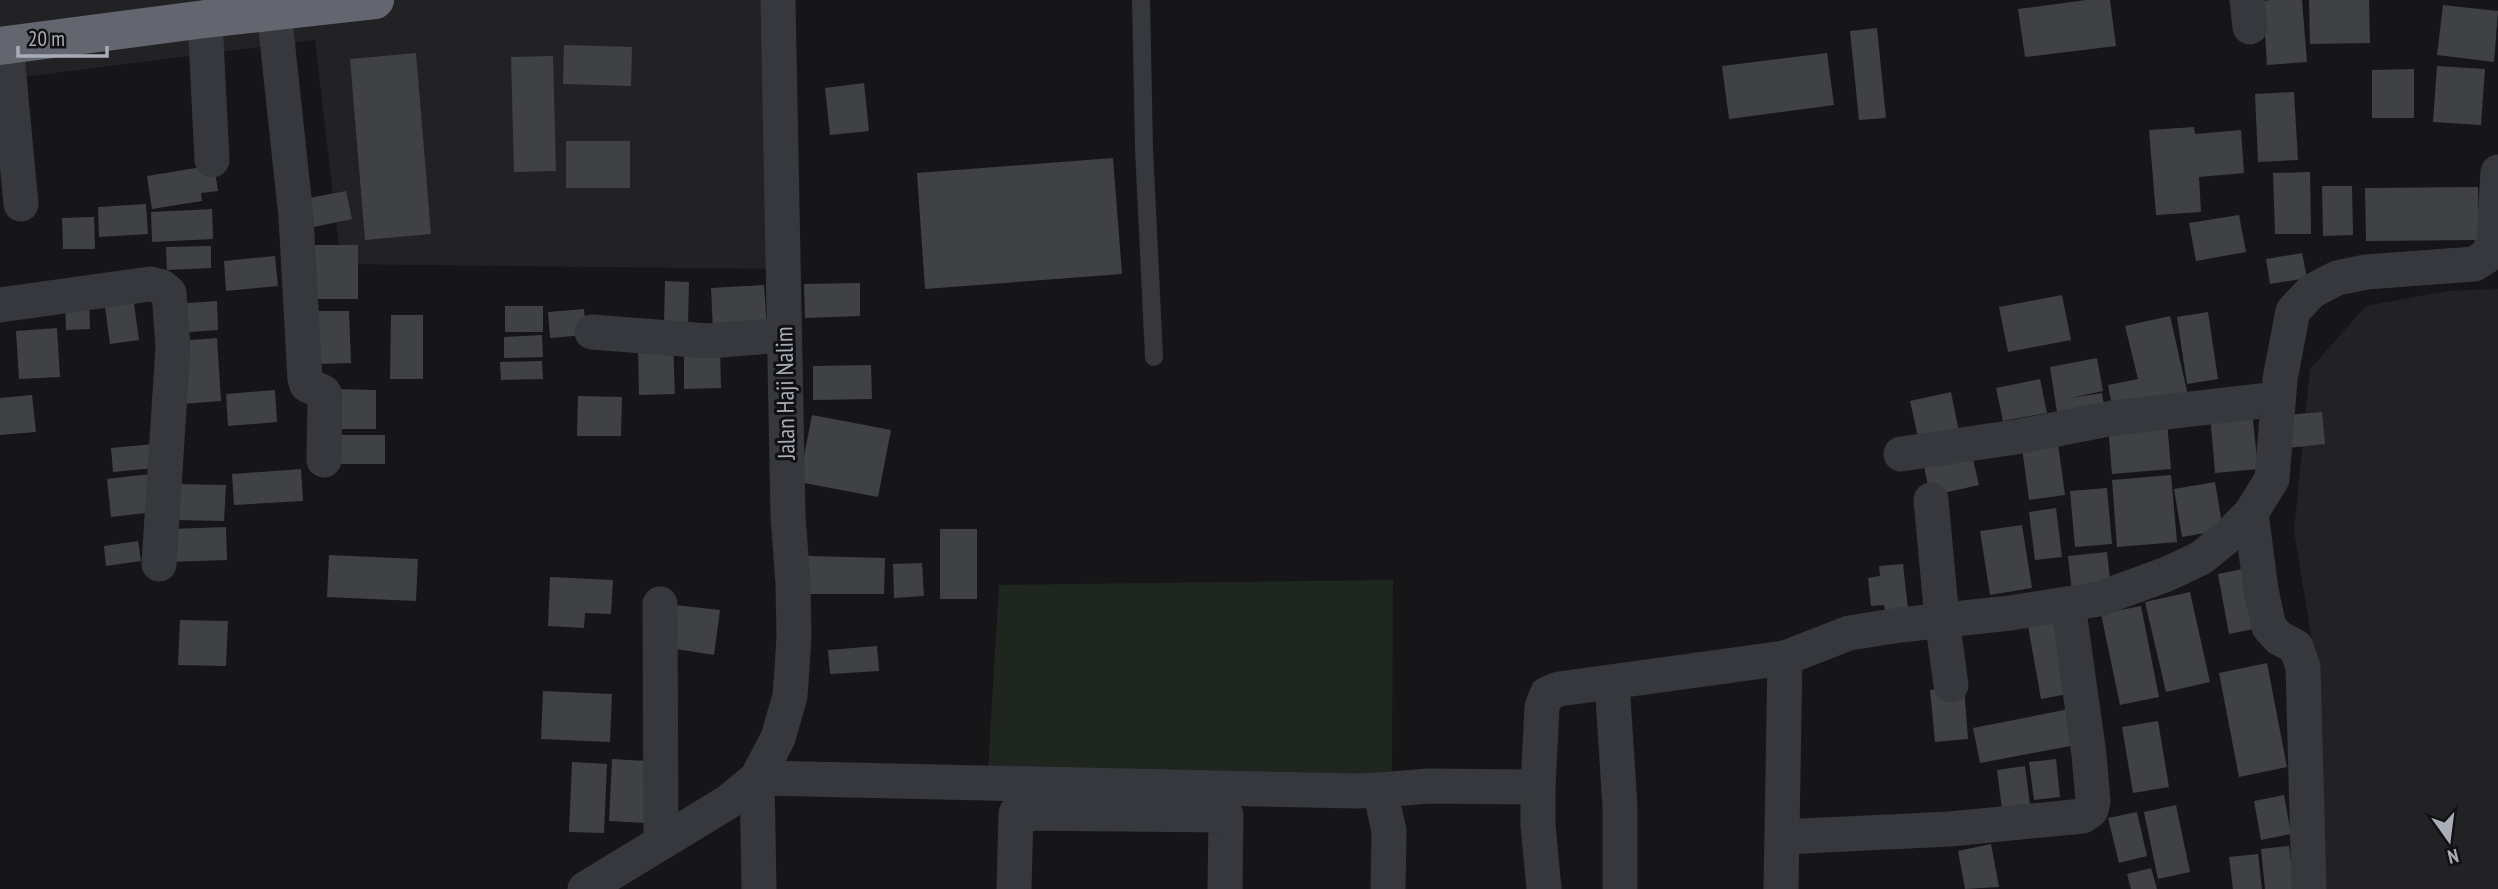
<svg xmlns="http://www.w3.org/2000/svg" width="2498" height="889" font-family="'PT Sans Narrow',sans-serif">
  <rect width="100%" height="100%" fill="#161618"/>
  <!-- built -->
  <g fill="#222225">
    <path d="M0,0h773l7,269 -439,-5 -26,-224 -315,40z"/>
    <path d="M2498,289v600h-176l-6,-223 -22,-135 16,-162 56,-63 81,-15z"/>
  </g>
  <!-- green -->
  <path fill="#1e261f" d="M1393,580l-1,193 -405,13 12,-201z"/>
  <!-- building -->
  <g fill="#404145">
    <path d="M2086,0h24l6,46 -91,11 -7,-48z"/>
    <path d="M2271,0h31l5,62 -40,3 -4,-64z"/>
    <path d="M2309,0h60l1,43 -60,1z"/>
    <path d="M2443,5l55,6 -4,51 -57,-7z"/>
    <path d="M1877,28l9,90 -27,2 -9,-89z"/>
    <path d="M564,45l68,2 -1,39 -68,-2z"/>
    <path d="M416,53l15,181 -66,6 -15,-181z"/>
    <path d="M1827,53l7,52 -105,14 -7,-53z"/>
    <path d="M553,56l3,115 -42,1 -3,-115z"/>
    <path d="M2437,66l48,3 -4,56 -48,-3z"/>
    <path d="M2414,69v49h-42v-48z"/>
    <path d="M864,83l5,48 -39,4 -5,-47z"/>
    <path d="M2294,92l4,68 -40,2 -3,-68z"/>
    <path d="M2194,127l1,7 46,-4 3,43 -45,4 2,35 -45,3 -7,-85z"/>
    <rect x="566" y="141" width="64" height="47"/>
    <path d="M1113,158l9,116 -197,15 -8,-116z"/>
    <path d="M214,165l4,26 -17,2 1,8 -50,8 -5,-33z"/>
    <path d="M2310,172l1,62h-36l-2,-61z"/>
    <path d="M2322,186h30l1,49 -30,1z"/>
    <path d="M2478,187l1,53 -113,1 -1,-53z"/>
    <path d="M346,191l6,28 -43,9 -5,-29z"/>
    <path d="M146,204l2,30 -49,3 -1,-30z"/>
    <path d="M212,209l1,30 -61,3 -1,-30z"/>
    <path d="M2239,215l7,37 -50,9 -7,-38z"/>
    <path d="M94,217l1,32h-32l-1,-31z"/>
    <path d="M312,245h46v54h-47z"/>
    <path d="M211,246v22l-44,2 -1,-23z"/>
    <path d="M2302,253l5,25 -37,6 -4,-25z"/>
    <path d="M275,256l3,30 -52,5 -2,-30z"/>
    <path d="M665,281l24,1 -1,44h-24z"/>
    <path d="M860,283v33l-55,2 -1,-34z"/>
    <path d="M764,285l3,44 -54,3 -2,-44z"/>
    <path d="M2062,295l9,45 -63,12 -9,-45z"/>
    <path d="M133,296l6,44 -29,4 -6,-45z"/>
    <path d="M89,301l1,28 -24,1 -1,-28z"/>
    <path d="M217,301l1,29 -43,3 -2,-29z"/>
    <rect x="505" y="306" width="38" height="26"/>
    <path d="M584,309l2,26 -36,3 -2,-26z"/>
    <path d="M314,311h35l2,52 -36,1z"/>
    <path d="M2208,312l10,67 -31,5 -10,-67z"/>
    <path d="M391,315h32v64h-33z"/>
    <path d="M2170,316l19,84 -75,17 -6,-32 30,-6 -13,-53z"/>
    <path d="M57,328l3,49 -41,2 -3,-48z"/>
    <path d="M542,335l1,22 -39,1v-21z"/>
    <path d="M217,338l4,63 -39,3 -4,-63z"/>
    <path d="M673,343l2,51 -36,1 -1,-50z"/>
    <path d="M720,347l1,41 -37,1v-41z"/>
    <path d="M2097,358l6,33 -33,7 32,-5 4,24 -47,8 -9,-58z"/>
    <path d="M542,361l1,18 -42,1 -1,-18z"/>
    <path d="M871,365l1,34 -59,1v-34z"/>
    <path d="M2040,379l7,34 -44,8 -7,-33z"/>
    <path d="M335,389l41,1v39h-41z"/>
    <path d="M275,390l2,32 -49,4 -2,-32z"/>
    <path d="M1951,392l9,45 -40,9 -10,-45z"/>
    <path d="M32,395l4,37 -36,3v-37z"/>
    <path d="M578,396l44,1 -1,39h-44z"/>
    <path d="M2252,410l6,59 -43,4 -5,-59z"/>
    <path d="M2322,412l3,32 -37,4 -3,-33z"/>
    <path d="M812,415l79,15 -13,67 -79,-15z"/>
    <path d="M2167,421l4,48 -59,5 -4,-48z"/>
    <rect x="329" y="435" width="56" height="29"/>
    <path d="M2057,436l8,59 -36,5 -8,-59z"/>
    <path d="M153,444l2,24 -42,4 -2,-24z"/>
    <path d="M1971,451l8,34 -49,11 -7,-35z"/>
    <path d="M301,469l2,32 -69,4 -2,-31z"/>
    <path d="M150,474l4,38 -43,5 -4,-38z"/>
    <path d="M2171,475l6,67 -60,5 -5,-67z"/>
    <path d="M2215,482l8,48 -41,7 -8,-48z"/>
    <path d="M174,484l52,1 -2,36 -51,-1z"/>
    <path d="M2107,488l5,56 -37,3 -5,-56z"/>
    <path d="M2056,508l6,49 -27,3 -6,-48z"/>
    <path d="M2022,525l10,63 -42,7 -10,-64z"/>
    <path d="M226,527l1,33 -57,2v-33z"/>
    <rect x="940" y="529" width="37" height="70"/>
    <path d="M138,541l3,20 -35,5 -2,-20z"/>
    <path d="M2107,552l4,36 -39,5 -4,-37z"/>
    <path d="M329,555l89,4 -2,42 -89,-4z"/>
    <path d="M808,556l77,2 -1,36h-77z"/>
    <path d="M922,563l2,33 -30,2 -1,-34z"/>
    <path d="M1903,564l5,45 -23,2 -1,-6 -13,1 -3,-28 12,-2 -1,-10z"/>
    <path d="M2252,567l11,60 -34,7 -11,-60z"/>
    <path d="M550,577l63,3 -2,34 -26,-1 -1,15 -36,-2z"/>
    <path d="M2190,592l20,90 -44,10 -21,-90z"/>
    <path d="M675,605l45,5 -6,45 -44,-7z"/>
    <path d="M2141,606l18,91 -39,8 -19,-91z"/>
    <path d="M180,620l48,1 -2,45 -48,-1z"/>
    <path d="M2060,620l13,73 -32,6 -13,-73z"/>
    <path d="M877,646l2,25 -49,3 -2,-24z"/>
    <path d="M2267,663l20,104 -48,10 -20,-104z"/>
    <path d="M1964,686l4,53 -33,3 -5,-52z"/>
    <path d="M543,691l69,3 -2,48 -69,-3z"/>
    <path d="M2074,708l7,36 -101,19 -7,-35z"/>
    <path d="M2158,721l11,66 -36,6 -11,-66z"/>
    <path d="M612,759l35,2 -2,62 -36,-2z"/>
    <path d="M2056,759l4,38 -26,3 -5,-38z"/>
    <path d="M572,762l35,2 -3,69 -35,-1z"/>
    <path d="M2025,766l5,39 -28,4 -5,-39z"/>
    <path d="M2284,795l7,39 -30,6 -7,-39z"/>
    <path d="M2176,805l14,67 -32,7 -14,-67z"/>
    <path d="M2137,812l10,44 -28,7 -11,-45z"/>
    <path d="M1991,844l8,43 -34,2 -7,-38z"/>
    <path d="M2289,846l5,43h-29l-4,-40z"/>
    <path d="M2258,854l4,35h-29l-4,-32z"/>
    <path d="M2151,868l6,21h-26l-4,-15z"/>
  </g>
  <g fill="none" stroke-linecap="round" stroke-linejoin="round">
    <!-- lane -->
    <path stroke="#37383d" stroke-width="18" d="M1141,0l3,148 10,209"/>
    <!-- street -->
    <g stroke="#37383d" stroke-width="35">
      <path d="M2247,0l3,27"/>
      <path d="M274,11l22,206 9,162 2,6 16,7 2,3 -1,65"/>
      <path d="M205,19l7,141"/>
      <path d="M6,45l15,159"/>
      <path d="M0,305l150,-21 12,3 7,6 4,54 -14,217"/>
      <path d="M592,332l116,9 76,-6"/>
      <path d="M1901,454l121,-18 91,-18 165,-19"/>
      <path d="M1931,500l11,119 9,66"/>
      <path d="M2251,513l10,77 8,37 10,11 17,9 7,20 6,222"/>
      <path d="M660,604l1,237"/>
      <path d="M1612,682l8,125v82"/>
      <path d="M1380,790l49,-4 109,1"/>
      <path d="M1783,837l167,-8 133,-13 8,-6 2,-9 -4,-46 -21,-151"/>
      <path d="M585,889l143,-87 29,-24 599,13 24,-1 9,41 -1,58"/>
      <path d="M759,889l-2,-111 21,-40 12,-42 4,-58 -1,-54 -5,-68 -10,-516"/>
      <path d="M1014,889l2,-76 210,2 -1,74"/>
      <path d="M1544,889l-6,-64v-38l4,-80 5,-13 12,-5 226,-31 64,-25 51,-8 110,-12 89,-14 68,-25 34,-16 27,-22 23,-23 21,-34 8,-100 13,-68 19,-20 25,-13 29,-6 108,-8 13,-8 7,-15 4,-69"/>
      <path d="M1781,889l4,-231"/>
    </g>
    <!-- highway -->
    <path stroke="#63666e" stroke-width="38" d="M0,46l205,-27 170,-19"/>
  </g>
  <g text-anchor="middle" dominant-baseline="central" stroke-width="6" stroke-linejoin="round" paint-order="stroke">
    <!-- street labels -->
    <g font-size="24" fill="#a8adb8" stroke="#111113">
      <text transform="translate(785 393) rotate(-91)">Jalan Haji Nalim</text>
    </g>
  </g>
  <!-- north arrow -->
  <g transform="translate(2449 840) rotate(166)" stroke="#111113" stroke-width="5" paint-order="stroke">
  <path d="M0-5L12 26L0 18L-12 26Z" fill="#a8adb8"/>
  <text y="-10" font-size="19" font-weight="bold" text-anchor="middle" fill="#a8adb8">N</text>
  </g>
  <!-- scale -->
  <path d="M18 46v10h89v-10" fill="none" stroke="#a8adb8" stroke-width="3.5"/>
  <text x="28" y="46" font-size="21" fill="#a8adb8" stroke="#111113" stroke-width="5" paint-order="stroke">20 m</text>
</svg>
